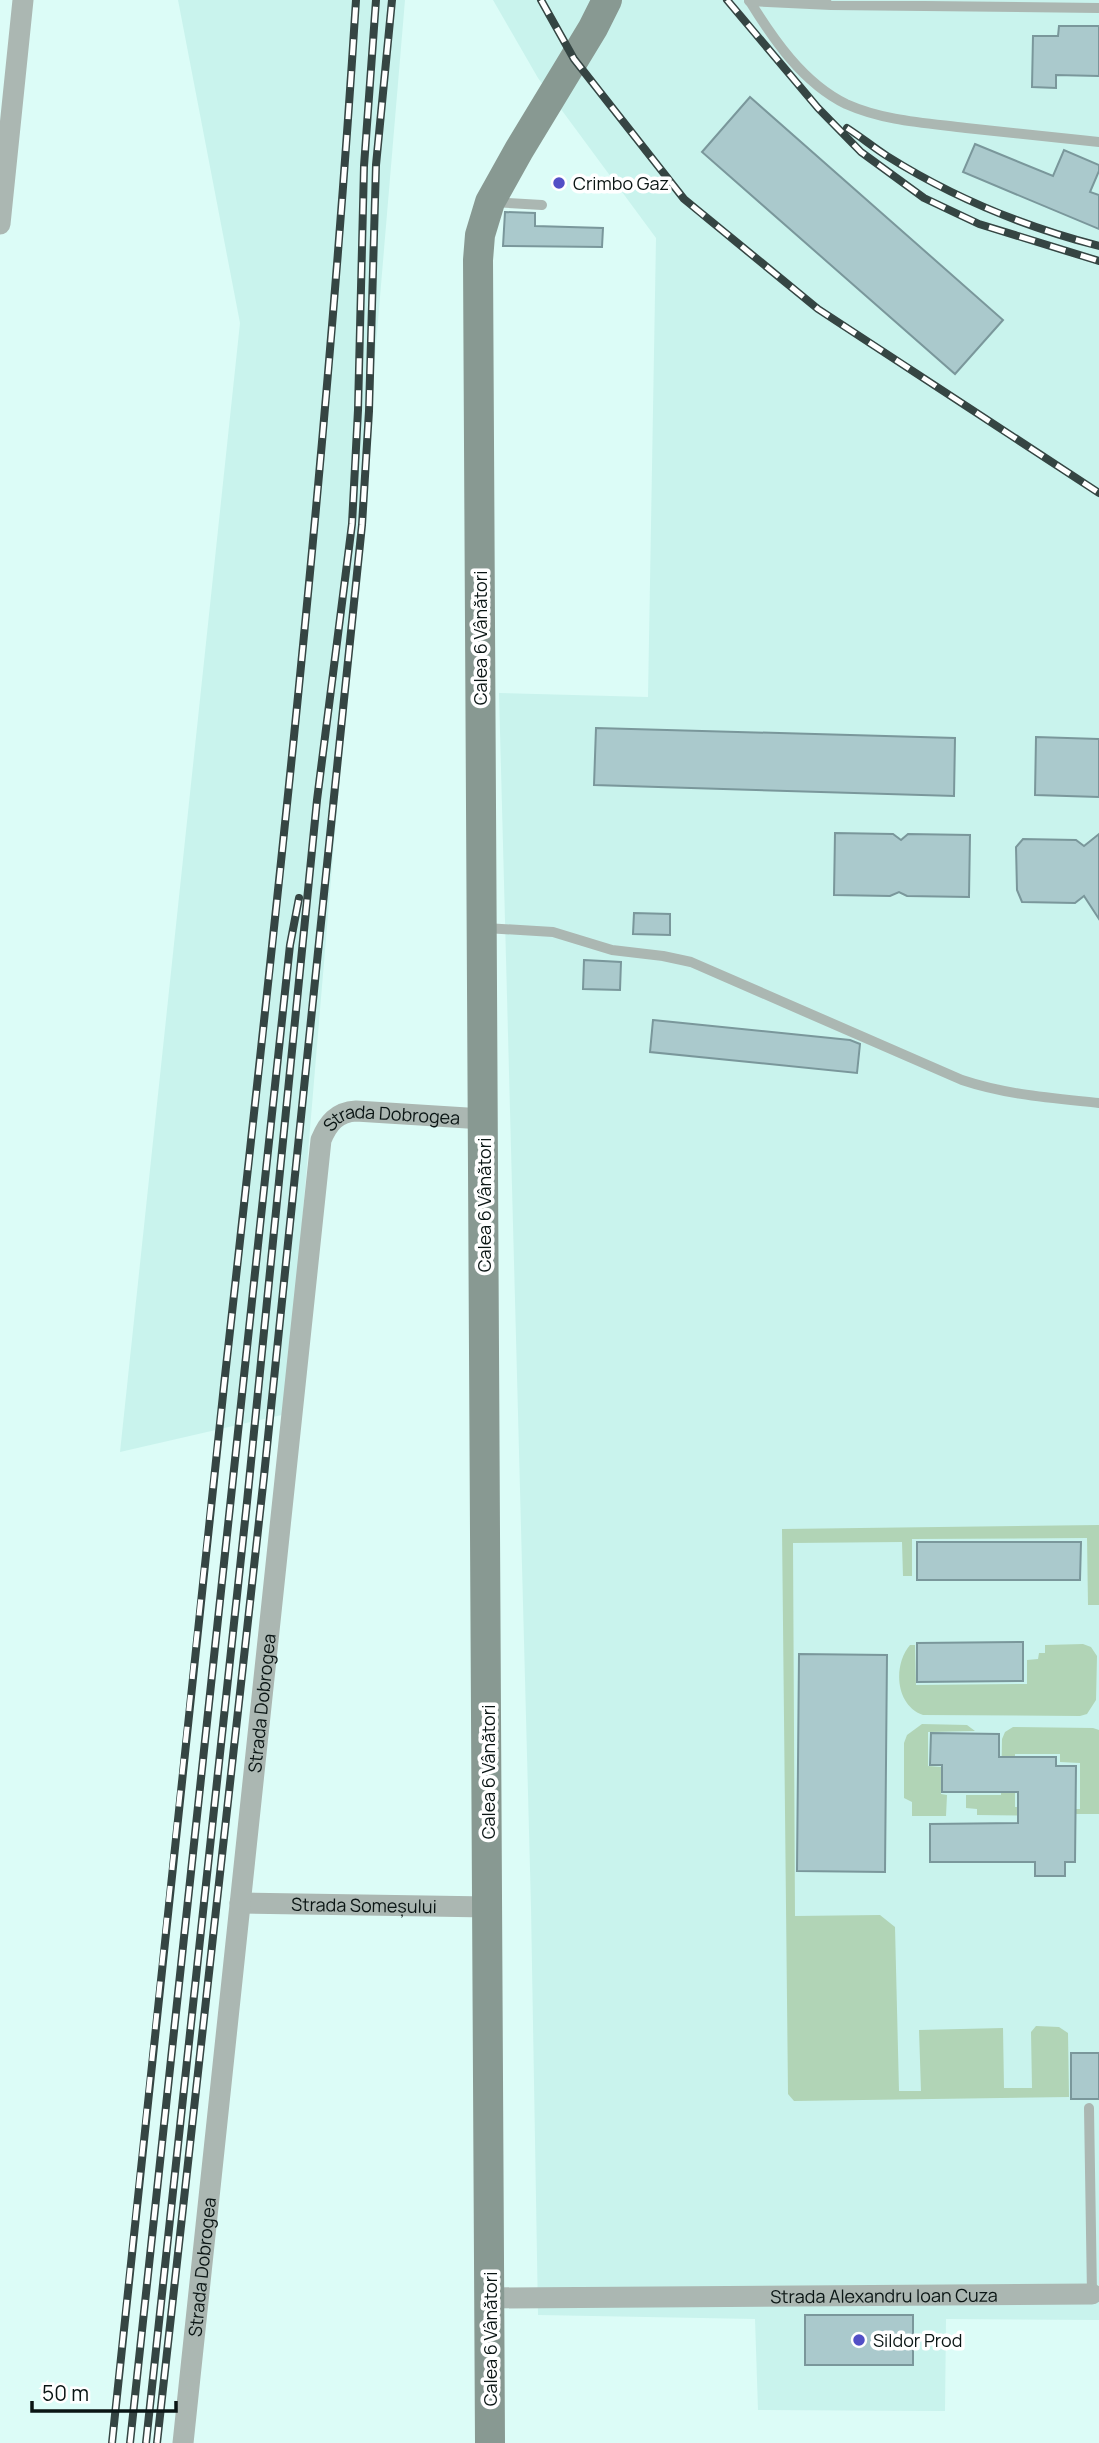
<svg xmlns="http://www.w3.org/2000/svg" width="1099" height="2443" font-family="Manrope,sans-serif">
  <rect width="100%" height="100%" fill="#dcfcf7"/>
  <!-- built -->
  <g fill="#c9f3ed">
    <path d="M178,0h227l-119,1414 -166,38 120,-1129z"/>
    <path d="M493,0h606v2320l-153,-1 -1,92 -187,-1 -3,-91 -217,-4 -7,-408 -32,-1214 149,4 8,-459 -118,-160z"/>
  </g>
  <!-- green -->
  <g fill="#b1d4b6">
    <path d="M1099,1525v80h-11l-1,-67 -175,1v37h-9l-1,-34 -109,1 2,373 85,-1 15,12 4,164h22l-2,-61 84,-2 1,60h28l-1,-56 5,-6 23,1 9,6 1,64 -275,4 -6,-7 -6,-565z"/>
    <path d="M1083,1644l8,3 6,9 -1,44 -9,14 -7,2 -157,-1c-28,-10 -30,-50 -13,-70h5l1,40 111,-1v-24l11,-1 1,-6h6v-8z"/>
    <path d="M922,1724l45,1 8,6 -47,1v34l13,1v27l6,1 -1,21h-34v-14l-8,-4v-55l3,-8z"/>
    <path d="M1013,1727l80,1 6,2v84h-35v-5h16v-46l-20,-1v-8h-45v53l31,1v8l-69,-1v-6l-11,-1v-13h35l1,-56 3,-7z"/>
  </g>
  <!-- building -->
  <g fill="#aac9cc" stroke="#7a979b" stroke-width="2">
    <path d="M1059,26h40v50l-43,-1v13l-24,-1 1,-51h25z"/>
    <path d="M750,97l253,223 -48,54 -253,-222z"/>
    <path d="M975,144l78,32 11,-26 35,15v6l-9,21 9,3v34l-136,-57z"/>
    <path d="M505,212l30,1v13l68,2 -1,19 -99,-1z"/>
    <path d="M596,728l359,10 -1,58 -360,-11z"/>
    <path d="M1036,737l63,2v58l-64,-2z"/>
    <path d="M835,833l58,1 8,6 7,-6 62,1 -1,62 -62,-1 -8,-4 -9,4 -56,-1z"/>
    <path d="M1099,834v85l-15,-23 -9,7 -53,-1 -5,-12 -1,-43 7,-8 53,1 8,6z"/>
    <path d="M634,913l36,1v21l-37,-1z"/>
    <path d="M584,960l37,2 -1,28 -37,-1z"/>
    <path d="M653,1020l197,20 10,4 -3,29 -207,-21z"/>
    <path d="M917,1542h164l-1,38h-163z"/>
    <path d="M1023,1642v39l-106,1v-39z"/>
    <path d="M799,1654l88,1 -2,217 -88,-1z"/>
    <path d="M931,1733l68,1v23h57v9h20l-1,96h-10v14h-30v-14h-105v-38l88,-1v-31h-76v-27h-12z"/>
    <rect x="1071" y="2053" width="28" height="46"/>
    <rect x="805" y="2315" width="108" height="50"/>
  </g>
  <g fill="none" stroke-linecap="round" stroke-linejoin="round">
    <!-- lane -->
    <g stroke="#abb7b2" stroke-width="10">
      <path d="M749,0c24,39 54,83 97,104 38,17 80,19 120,24 45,5 89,9 133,14"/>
      <path d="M749,1l82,4 268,3"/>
      <path d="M493,202l49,3"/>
      <path d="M485,928l68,4 59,18 51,6 28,6 271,118c45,15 90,18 137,23"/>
      <path d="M1089,2108l3,186"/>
    </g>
    <!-- street -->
    <g stroke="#abb7b2" stroke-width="21">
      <path d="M0,224l23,-224"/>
      <path id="s1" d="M240,1903l249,4"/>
      <path id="s2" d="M490,2298l602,-4"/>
      <path id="s3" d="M183,2443l138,-1303c7,-17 16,-28 35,-29l127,8"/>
    </g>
    <!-- secondary -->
    <path stroke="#889992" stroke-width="30" d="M490,2443l-12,-2183 2,-25 10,-33 29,-52 74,-122 14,-28"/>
    <defs>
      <g id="rail">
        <path d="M541,0l33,59 110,140 134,110 281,184"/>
        <path d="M727,0l91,108 43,44 63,46 55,26 120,37"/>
        <path d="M847,128c14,9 26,19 40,28 65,41 138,71 212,90"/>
        <path d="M112,2443c37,-356 74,-712 113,-1067 51,-458 102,-916 131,-1376"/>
        <path d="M130,2443l160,-1498 9,-47"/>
        <path d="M146,2443l101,-941 70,-702 35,-276 6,-114 6,-244 12,-166"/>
        <path d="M157,2443l107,-967 98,-951 7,-114 7,-246 16,-165"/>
      </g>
    </defs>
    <!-- rail casing -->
    <use href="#rail" stroke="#354543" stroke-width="8"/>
    <!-- rail -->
    <use href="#rail" stroke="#fff" stroke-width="5" stroke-dasharray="16" stroke-linecap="butt"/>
  </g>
  <!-- markers -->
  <g fill="#524fc6" stroke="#fff" stroke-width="2.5">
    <circle cx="559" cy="183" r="7"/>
    <circle cx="859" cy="2340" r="7"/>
  </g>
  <g text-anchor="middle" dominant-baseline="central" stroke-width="7" stroke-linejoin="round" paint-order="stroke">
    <!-- poi labels -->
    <g font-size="18" fill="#0a1514" stroke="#fff" text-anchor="start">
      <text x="573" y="183">Crimbo Gaz</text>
      <text x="873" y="2340">Sildor Prod</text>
    </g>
    <!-- street labels -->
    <g font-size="18" fill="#0a1514" stroke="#fff">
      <text transform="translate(480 638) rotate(-90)">Calea 6 Vânători</text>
      <text stroke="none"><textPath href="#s3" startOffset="1393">Strada Dobrogea</textPath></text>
      <text transform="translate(484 1205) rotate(-90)">Calea 6 Vânători</text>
      <text stroke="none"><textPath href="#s3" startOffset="744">Strada Dobrogea</textPath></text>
      <text transform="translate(488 1772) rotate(-90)">Calea 6 Vânători</text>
      <text stroke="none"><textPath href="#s1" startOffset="124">Strada Someșului</textPath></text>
      <text stroke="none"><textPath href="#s3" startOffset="177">Strada Dobrogea</textPath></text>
      <text stroke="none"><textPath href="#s2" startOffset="394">Strada Alexandru Ioan Cuza</textPath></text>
      <text transform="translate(490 2339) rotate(-90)">Calea 6 Vânători</text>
    </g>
  </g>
  <!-- scale -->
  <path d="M32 2401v10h144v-10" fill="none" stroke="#0a1514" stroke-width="3.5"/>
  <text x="42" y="2401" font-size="21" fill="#0a1514" stroke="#ffffff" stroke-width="5" paint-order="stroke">50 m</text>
</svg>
